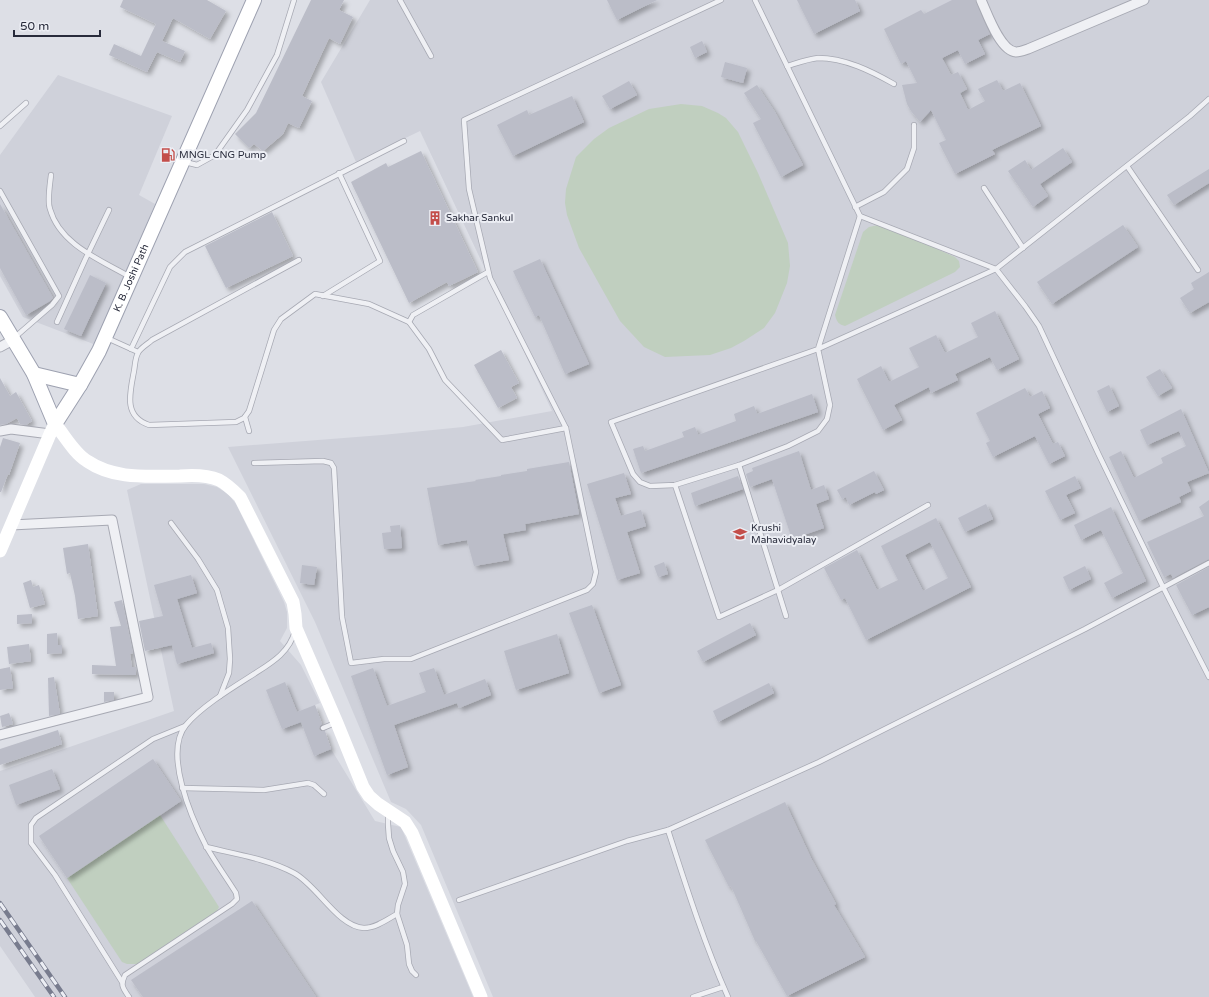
<svg xmlns="http://www.w3.org/2000/svg" width="1209" height="997" font-family="'Varela Round',sans-serif">
  <defs>
    <filter id="shadow"><feDropShadow dx="3.5" dy="3.5" stdDeviation="2" flood-color="#0004"/></filter>
  </defs>
  <rect width="100%" height="100%" fill="#dddfe6"/>
  <!-- built -->
  <g fill="#cfd1da">
    <path d="M370,0h839v997h-716l-72,-172 -15,-16 -15,-7 -76,-180 -87,-175 154,-12 81,-8 89,-16 -132,-280 -64,31 -35,-80z"/>
    <path d="M58,75l114,41 -33,79 16,9 -59,141 -73,-28 -23,-41v-121z"/>
    <path d="M141,484h63l13,3 11,7 8,10 48,98 3,10v16l-7,13 21,24 19,38 -5,2 16,44 44,72 26,6 72,170h-438l-35,-51v-175l174,-60 -47,-221z"/>
  </g>
  <!-- green -->
  <g fill="#c0cfbf">
    <path d="M681,104l21,2 16,7 8,5 12,14 20,41 30,70 2,23 -3,17 -12,30 -11,15 -20,13 -13,7 -21,7 -45,2 -21,-10 -24,-26 -41,-73 -12,-33 -2,-12 1,-14 10,-32 18,-18 15,-11 40,-19z"/>
    <path d="M878,225l10,2 67,30 4,4 1,6 -5,5 -110,54c-7,-2 -8,-4 -10,-11l28,-83 6,-5z"/>
    <path d="M160,815l59,92 -2,4 -80,53h-10l-5,-2 -55,-84z"/>
  </g>
  <!-- building -->
  <g fill="#bbbdc8" fill-rule="evenodd" filter="url(#shadow)">
    <path d="M123,0h84l19,11 -16,28 -37,-21 -11,23 23,10 -4,9 -1,2 -23,-10 -10,20 -38,-17 5,-11 27,12 15,-32 -36,-17z"/>
    <path d="M311,0h33l-5,10 14,7 -13,27 -11,-6 -27,58 10,5 -13,27 -11,-5 -5,11 -20,17 -9,-7 -5,4 -14,-14 21,-21z"/>
    <path d="M607,0h50l-40,20z"/>
    <path d="M797,0h58l5,11 -46,23z"/>
    <path d="M952,0h23l15,34 -12,6 7,14 -20,10 -7,-14 -16,8 9,17 7,-3 9,17 -7,4 8,17 17,-9 -7,-12 19,-9 6,11 17,-8 21,43 -49,24 3,4 -40,20 -16,-31 7,-3 -15,-30 -11,12 -9,-11 -4,-7 -5,-19 15,-2 -11,-22 -5,3 -17,-35 37,-19 3,4z"/>
    <path d="M702,41l5,11 -12,6 -5,-11z"/>
    <path d="M725,62l22,6 -4,15 -22,-6z"/>
    <path d="M629,81l8,14 -27,14 -8,-13z"/>
    <path d="M757,85l18,27 28,53 -22,12 -28,-54 8,-4 -17,-26z"/>
    <path d="M572,96l12,26 -71,34 -16,-31 30,-15 2,5z"/>
    <path d="M1063,148l9,14 -32,22 8,12 -15,11 -25,-36 17,-11 6,10z"/>
    <path d="M421,151l57,121 -29,14 -2,-4 -38,21 -58,-121 35,-19 2,4z"/>
    <path d="M1209,169v14l-35,22 -7,-10z"/>
    <path d="M0,204l53,94 -3,3 -24,14 -26,-47z"/>
    <path d="M272,212l21,44 -67,32 -21,-42z"/>
    <path d="M1123,225l15,22 -86,57 -15,-22z"/>
    <path d="M540,259l49,105 -24,10 -26,-59 -4,2 -22,-46z"/>
    <path d="M1209,272v30l-19,11 -10,-15 14,-9 -3,-6z"/>
    <path d="M90,275l16,8 -25,53 -17,-7z"/>
    <path d="M995,311l24,48 -22,11 -7,-13 -35,17 3,6 -27,13 -2,-6 -35,18 8,15 -19,10 -26,-51 24,-13 8,16 30,-15 -10,-19 27,-13 9,18 33,-16 -7,-14z"/>
    <path d="M501,350l18,33 -8,4 6,11 -19,10 -24,-43z"/>
    <path d="M1160,369l12,19 -14,8 -12,-19z"/>
    <path d="M0,378l10,18 6,-4 16,29 -6,4 -6,-1 -3,-6 -11,6 -6,1z"/>
    <path d="M1109,385l10,21 -12,6 -10,-21z"/>
    <path d="M1025,388l5,9 12,-6 8,17 -12,6 15,30 5,-2 7,14 -16,8 -14,-28 -42,21 -7,-14 4,-2 -14,-28z"/>
    <path d="M812,394l6,18 -177,61 -8,-24 10,-3 2,5 39,-14 -2,-5 13,-5 3,8 38,-14 -2,-7 20,-8 3,8z"/>
    <path d="M1181,409l28,64 -22,9 4,9 -12,6 2,5 -42,19 -30,-64 12,-6 13,27 29,-15 -2,-5 25,-12 -7,-15 -32,14 -7,-15z"/>
    <path d="M3,438l17,5 -11,32 -1,-1 -7,18h-1v-45z"/>
    <path d="M799,451l12,39 13,-5 5,14 -13,5 8,24 -32,11 -20,-60 -22,8 -4,-13 7,-3 -1,-3z"/>
    <path d="M569,462l10,52 -54,10 1,6 -23,4 6,26 -35,6 -7,-26 -29,5 -11,-57 49,-7 -1,-1 26,-4v-1l26,-4v-2z"/>
    <path d="M874,471l10,19 -8,4 -1,-2 -26,13 -3,-8 -4,2 -5,-9z"/>
    <path d="M624,473l7,21 -16,4 6,18 20,-6 5,16 -19,6 13,41 -23,7 -30,-96z"/>
    <path d="M738,476l5,13 -48,17 -4,-13z"/>
    <path d="M1075,476l6,12 -15,7 9,18 -15,7 -15,-29z"/>
    <path d="M1209,500v59l-36,19 -2,-4 -7,3 -17,-35 57,-26 -5,-9z"/>
    <path d="M986,504l7,15 -28,13 -7,-14z"/>
    <path d="M1111,507l35,74 -34,17 -8,-15 19,-10 -22,-43 -20,10 -7,-15z"/>
    <path d="M936,518l35,69 -105,53 -21,-42 -4,2 -17,-32 33,-18 20,40 21,-10 -17,-34zM930,542l18,36 -25,13 -18,-36z"/>
    <path d="M400,525l2,23 -18,1 -2,-16 9,-1 -1,-6z"/>
    <path d="M88,544l10,72 -20,3 -3,-23 -5,-23 -3,1 -4,-26z"/>
    <path d="M664,562l4,12 -10,3 -4,-11z"/>
    <path d="M302,565l15,2 -3,18 -14,-2z"/>
    <path d="M1085,566l6,13 -22,11 -6,-13z"/>
    <path d="M1209,567v40l-17,8 -16,-30z"/>
    <path d="M191,575l6,18 -20,6 15,49 19,-5 3,10 -37,11 -5,-19 -27,6 -6,-30 24,-5 -9,-31z"/>
    <path d="M31,580l2,7 6,-2 6,19 -15,4 -7,-25z"/>
    <path d="M122,600l11,53 -3,1 2,13h4v8l-44,-1v-9l24,1 -6,-39 11,-1 -7,-24z"/>
    <path d="M592,605l29,80 -22,8 -30,-80z"/>
    <path d="M32,614v9l-15,1v-9z"/>
    <path d="M750,623l6,12 -53,27 -6,-11z"/>
    <path d="M57,633l1,12h4v8l-15,1v-20z"/>
    <path d="M557,634l12,39 -53,17 -12,-39z"/>
    <path d="M29,644l2,17 -22,3 -2,-17z"/>
    <path d="M10,667l3,21 -13,2v-21z"/>
    <path d="M373,668l14,38 39,-14 -7,-19 15,-5 10,27 41,-16 6,16 -32,13 -2,-5 -63,22 14,42 -21,8 -36,-99z"/>
    <path d="M54,677l6,37 -11,2 -1,-38z"/>
    <path d="M285,682l12,30 18,-7 7,19 -2,2 -1,3 2,2h4l6,18 -17,7 -13,-34 -19,7 -16,-39z"/>
    <path d="M769,683l5,10 -56,29 -5,-11z"/>
    <path d="M104,692h10v8l-10,2z"/>
    <path d="M9,713l4,11 -11,3 -2,-11z"/>
    <path d="M58,730l4,14 -62,21v-16z"/>
    <path d="M153,759l28,42 -114,77 -28,-42z"/>
    <path d="M52,769l8,20 -44,16 -7,-20z"/>
    <path d="M785,802l26,56 25,46 -2,1 31,52 -78,39 -31,-55h-1l-24,-55 -2,1 -24,-47z"/>
    <path d="M252,901l64,96h-173l-12,-17z"/>
  </g>
  <g fill="none" stroke-linecap="round" stroke-linejoin="round">
    <defs>
      <g id="lane">
        <path d="M400,0l31,56"/>
        <path d="M755,0l105,216 136,53 29,37 14,20 59,127 65,134 46,90"/>
        <path d="M787,66c10,-3 21,-7 31,-8 27,0 53,13 76,26"/>
        <path d="M0,126l26,-23"/>
        <path d="M185,162l12,3 18,-10 32,-45 30,-55 17,-55"/>
        <path d="M1127,166l71,104"/>
        <path d="M51,175c-1,9 -4,26 -1,34 10,36 51,51 80,68"/>
        <path d="M984,188l39,60"/>
        <path d="M0,191l59,105 -7,9 -38,33"/>
        <path d="M855,207l29,-15 23,-23 7,-21v-23"/>
        <path d="M860,216l-42,133 12,56 -3,14 -9,12 -30,15 -49,19 -64,20 -25,1 -10,-4 -7,-8 -22,-52 207,-73 178,-80 194,-153 19,-17"/>
        <path d="M299,260l-147,80c-4,4 -12,8 -14,13 -3,5 -3,13 -4,18 -4,22 -11,45 15,54l87,-3 8,-4 5,-7 25,-81 7,-11 34,-25 54,10 40,18 20,27 16,31 57,60 64,-12"/>
        <path d="M323,296l57,-35 -41,-88"/>
        <path d="M57,322l28,-62 24,-50"/>
        <path d="M409,322l4,-7 75,-43"/>
        <path d="M107,338l31,14"/>
        <path d="M131,349l39,-82 15,-15 219,-111"/>
        <path d="M245,417l4,14"/>
        <path d="M254,463l69,-2 8,2 3,5 8,149 9,46 33,-4h27l176,-69 6,-6 3,-12 -30,-144 -76,-150 -21,-89 -5,-69 257,-120"/>
        <path d="M739,465l47,151"/>
        <path d="M675,485l44,132 59,-27 150,-85"/>
        <path d="M171,523l27,36 19,31 11,38 2,31 -1,14 -9,23"/>
        <path d="M323,728l12,-5"/>
        <path d="M182,788l82,2 44,-7 6,2 10,9"/>
        <path d="M388,814v10l1,14 4,13 10,21 2,12 -7,21 -1,9 10,31 2,19 3,7 4,4"/>
        <path d="M668,830c18,56 36,113 60,167"/>
        <path d="M206,847c29,7 62,12 88,26 23,12 44,54 70,55 12,0 24,-9 33,-14"/>
        <path d="M459,900l168,-59 41,-11 151,-68 266,-133 124,-66"/>
        <path d="M122,982l-67,-107 -24,-32v-18l5,-7 117,-79 32,-13"/>
        <path d="M129,997c-6,-9 -9,-11 -4,-22l107,-71 5,-5 -1,-6c-10,-16 -21,-31 -30,-47 -14,-27 -43,-93 -20,-121 16,-19 46,-37 68,-51 17,-11 35,-21 41,-43"/>
        <path d="M693,997l30,-10"/>
      </g>
      <g id="street">
        <path d="M981,0c6,13 19,51 35,52 4,0 9,-2 12,-3l116,-49"/>
        <path d="M0,347l13,-7"/>
        <path d="M0,431l11,-2 39,5"/>
        <path d="M0,735l148,-38 -36,-177 -101,5"/>
      </g>
      <g id="primary">
        <path d="M0,317l34,57 21,50"/>
        <path d="M34,374l46,11"/>
        <path id="s1" d="M55,424l25,-39 19,-34 155,-351"/>
      </g>
    </defs>
    <!-- lane casing -->
    <use href="#lane" stroke="#a7a9b3" stroke-width="6"/>
    <!-- street casing -->
    <use href="#street" stroke="#a7a9b3" stroke-width="11"/>
    <!-- primary casing -->
    <use href="#primary" stroke="#9da1b0" stroke-width="16"/>
    <!-- lane -->
    <use href="#lane" stroke="#eff0f4" stroke-width="4.5"/>
    <!-- street -->
    <use href="#street" stroke="#eff0f4" stroke-width="9"/>
    <!-- secondary -->
    <path stroke="#fff" stroke-width="13" d="M0,551l50,-117 5,-10c10,12 19,29 32,37 28,19 61,15 93,15 12,-1 27,-1 39,4 8,4 15,11 21,17l53,105 2,12 1,14 41,95 26,64 6,9 9,8 27,18 7,11 69,164"/>
    <!-- primary -->
    <use href="#primary" stroke="#fff" stroke-width="14"/>
    <defs>
      <g id="rail">
        <path d="M0,903l65,94"/>
        <path d="M0,920l54,77"/>
      </g>
    </defs>
    <!-- rail casing -->
    <use href="#rail" stroke="#787c8e" stroke-width="4.5"/>
    <!-- rail -->
    <use href="#rail" stroke="#eceef4" stroke-width="3" stroke-dasharray="9" stroke-linecap="butt"/>
  </g>
  <!-- icons -->
  <defs>
    <symbol id="fuel-bare" viewBox="-9 -9 18 18"><path d="M-5.5-6h7V0h2V4h1.3V-2.5L3-4.5l.8-.8L6-3V5H2.5V1h-1V6h-7ZM-4.2-4.7v3.2H.2V-4.7Z" fill="#c34e4a" stroke="#eceef4" stroke-width="2.5" paint-order="stroke"/></symbol>
    <symbol id="building-bare" viewBox="-9 -9 18 18"><path d="M-4-6H4V6H1V3H-1V6H-4ZM-2.5-4.3h1.7v1.8h-1.7ZM.8-4.3h1.7v1.8H.8ZM-2.5-1h1.7V.8h-1.7ZM.8-1h1.7V.8H.8Z" fill="#c34e4a" stroke="#eceef4" stroke-width="2.5" paint-order="stroke"/></symbol>
    <symbol id="university-bare" viewBox="-9 -9 18 18"><path d="M0-5L7-2L0 1L-7-2ZM-4 1L0 2.5L4 1V4Q0 6-4 4Z" fill="#c34e4a" stroke="#eceef4" stroke-width="2.5" paint-order="stroke"/></symbol>
  </defs>
  <g fill-rule="evenodd">
    <use href="#fuel-bare" x="158" y="145" width="20" height="20"/>
    <use href="#building-bare" x="425" y="208" width="20" height="20"/>
    <use href="#university-bare" x="730" y="524" width="20" height="20"/>
  </g>
  <g text-anchor="middle" dominant-baseline="central" stroke-width="4" stroke-linejoin="round" paint-order="stroke">
    <!-- poi labels -->
    <g font-size="10" fill="#282b3b" stroke="#eceef4" text-anchor="start">
      <text x="179" y="155">MNGL CNG Pump</text>
      <text x="446" y="218">Sakhar Sankul</text>
      <text x="751" y="528">Krushi<tspan x="751" dy="12">Mahavidyalay</tspan></text>
    </g>
    <!-- street labels -->
    <g font-size="10" fill="#282b3b" stroke="#eceef4">
      <text stroke="none"><textPath href="#s1" startOffset="165">K. B. Joshi Path</textPath></text>
    </g>
  </g>
  <!-- scale -->
  <path d="M14 30v6h86v-6" fill="none" stroke="#282b3b" stroke-width="2"/>
  <text x="20" y="30" font-size="12" fill="#282b3b" stroke="#eceef4" stroke-width="3" paint-order="stroke">50 m</text>
</svg>
